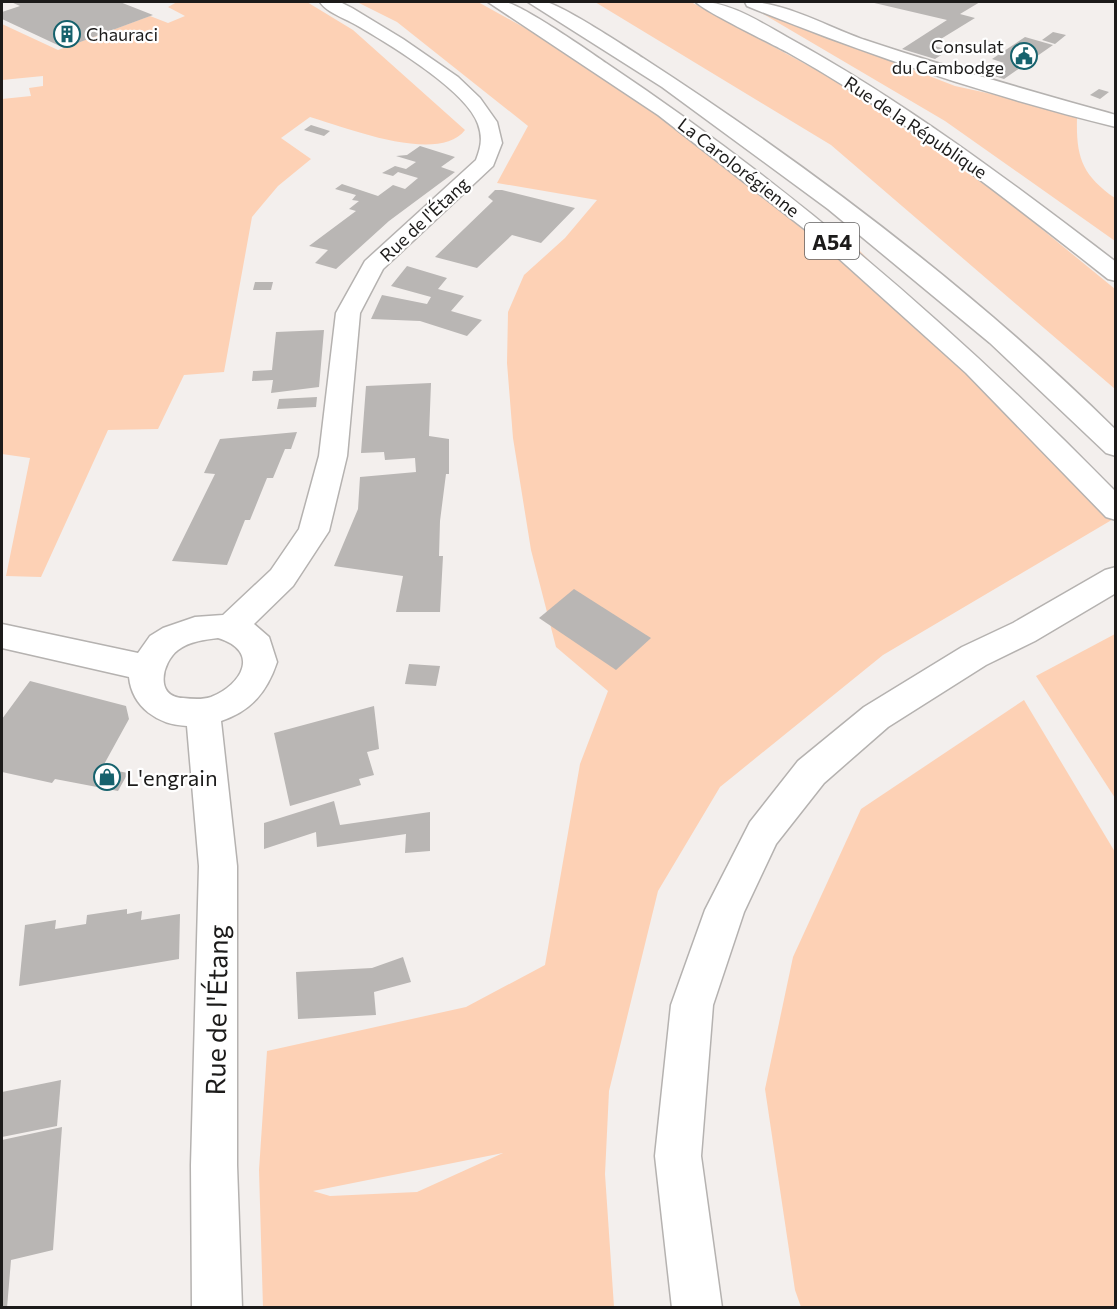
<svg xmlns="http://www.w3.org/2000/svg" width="1117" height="1309" font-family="Commissioner,sans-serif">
  <rect width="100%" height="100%" fill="#f3efed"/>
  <!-- green -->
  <g fill="#fdd1b5" fill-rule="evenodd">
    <path d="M177,2h130l46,28 112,100c-27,35 -120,-3 -155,-13l-29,21 30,21 -33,27 -26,31 -28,155 -40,3 -26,54 -50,1 -67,147 -35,-1 24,-118 -28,-4v-355l29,-3 -2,-8 14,-2v-10l-41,4v-56l56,26 92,-34 18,7 17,-7 -17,-9z"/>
    <path d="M357,2h121l56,31 316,208 240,242 25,35 -232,137 -163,132 -62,104 -49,200 -4,83 9,133 -351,1 -4,-138 8,-119 199,-44 79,-42 35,-201 28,-73 -52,-44 -25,-97 -18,-112 -6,-75 1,-51 16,-37 41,-37 32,-38 -100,-17 31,-57 -131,-104zM503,1153l-86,39 -87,4 -17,-5z"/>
    <path d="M595,2h96l144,78 170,119 110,90v100l-284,-244z"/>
    <path d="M753,8l202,78 109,24 13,8c-1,39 5,57 38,80v43l-170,-120z"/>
    <path d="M1115,634v164l-79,-122z"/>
    <path d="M1024,700l91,152v455h-314l-6,-17 -30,-201 28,-132 68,-148z"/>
  </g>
  <!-- building -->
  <g fill="#b9b6b4">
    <path d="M11,2h109l33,13 -89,33 -62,-29v-7l18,-6z"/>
    <path d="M870,2h110l-20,12 15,4 -44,27 18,5 -14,9 -33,-10 45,-29z"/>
    <path d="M1053,32l13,3 -11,9 -13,-4z"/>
    <path d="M1025,37l28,8 -49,34 -16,-5 16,-11 -12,-4z"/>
    <path d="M1099,89l10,3 -9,7 -10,-4z"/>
    <path d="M311,125l19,6 -6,5 -20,-6z"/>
    <path d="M420,146l35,11 -14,10 14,5 -66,49 -53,48 -21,-6 13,-13 -19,-4 47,-35 -7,-2 10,-8 -7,-1 4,-5 -21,-6 7,-5 36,12 15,-11 12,4 13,-11 -20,-6 -5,4 -11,-3 13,-7 11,3 10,-7 -20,-6 11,-1z"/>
    <path d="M495,190h7l73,18 -34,35 -29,-8 -35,33 -42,-11 58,-56 -5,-4z"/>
    <path d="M407,266l40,12 -9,11 26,7 -13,15 31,9 -15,16 -47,-15 -49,-2 11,-24 45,9 4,-7 -40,-11z"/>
    <path d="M255,282h18l-2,8h-18z"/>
    <path d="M324,330l-5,57 -48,6 2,-13 -21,1 1,-10 19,-1 4,-38z"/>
    <path d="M431,383l-2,53 20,3v35h-3l-6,47 -1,35h4l-3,56h-44l7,-36 -69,-10 24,-57 2,-32 56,-5 -1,-14 -30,2 -1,-8 -23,1 5,-67z"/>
    <path d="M317,397l-1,10 -39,2 2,-10z"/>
    <path d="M297,432l-6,17h-6l-12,29h-6l-17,42h-5l-18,45 -55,-4 43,-87 -11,-1 16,-34z"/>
    <path d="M574,589l77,49 -35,32 -77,-52z"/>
    <path d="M409,664l31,2 -4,20 -31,-2z"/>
    <path d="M30,681l96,25 3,13 -27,49 26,5 -10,18 -63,-12 -3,4 -50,-11v-53z"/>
    <path d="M374,706l5,43 -12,3 7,23 -15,4 2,6 -71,21 -16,-73z"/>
    <path d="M334,801l6,24 90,-13v39l-25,2 1,-19 -89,13 -1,-15 -52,17v-26z"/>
    <path d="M127,909v5l15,-3 -1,9 39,-6 -1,45 -160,27 6,-61 31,-5 -1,9 31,-5 1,-9z"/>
    <path d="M403,957l8,25 -37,10 2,23 -78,4 -2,-47 76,-4z"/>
    <path d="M61,1080l-4,46 -55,11v-45z"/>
    <path d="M62,1127l-9,123 -42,10 -4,48h-5v-168z"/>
  </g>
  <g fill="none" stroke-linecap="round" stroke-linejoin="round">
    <defs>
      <g id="street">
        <path d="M320,2h20l12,6 51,31 55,38 22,21 17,24 5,21 -9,23 -110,103 -23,44 -13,143 -18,75 -36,55 -39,38 15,13 8,25c-10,30 -26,49 -56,59l16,145v299l5,143h-50l-1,-143 8,-299 -12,-140c-29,-1 -55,-19 -58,-49l-127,-29v-24l136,29 12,-17 13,-8 32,-11 28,-2 48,-45 28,-41 20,-73 17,-143 29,-52 111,-101c5,-13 7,-22 2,-36 -11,-33 -89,-80 -120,-98 -11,-7 -31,-13 -38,-24zM218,638c43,13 24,47 -7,59 -9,3 -19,2 -28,1 -29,-1 -21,-36 -5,-48 12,-9 26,-10 40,-12z"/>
        <path d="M696,2c31,-2 64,20 91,35 117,64 223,144 329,225v19l-8,-2c-103,-81 -206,-163 -321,-227 -15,-8 -85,-42 -91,-50z"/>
        <path d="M745,2c36,-2 85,26 120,38 83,28 166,51 251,75v12c-126,-31 -249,-72 -369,-121z"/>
      </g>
      <path id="secondary" d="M1116,567v26l-81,48 -49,24 -98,62 -64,56 -48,61 -32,68 -31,93 -12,151 21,152h-50l-17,-152 16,-151 34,-95 45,-88 48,-61 66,-54 98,-60 51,-24 92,-53z"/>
      <g id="highway">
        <path d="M488,2c5,-1 12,-1 17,0 16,2 84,49 101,61 186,124 353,269 510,429v28l-10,-3 -140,-144 -150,-135 -158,-123z"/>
        <path d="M528,2c5,-1 12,-1 17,0 16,2 81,45 98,56 165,107 333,234 473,372v26l-10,-3 -116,-110 -162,-134 -166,-122z"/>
      </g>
    </defs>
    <!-- street casing -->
    <use href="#street" stroke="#b5b2b0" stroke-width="3"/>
    <!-- secondary casing -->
    <use href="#secondary" stroke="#b5b2b0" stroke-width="3"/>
    <!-- highway casing -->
    <use href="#highway" stroke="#b5b2b0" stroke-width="3"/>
    <!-- street -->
    <use href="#street" fill="#fff" fill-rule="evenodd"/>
    <!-- secondary -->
    <use href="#secondary" fill="#fff" fill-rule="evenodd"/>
    <!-- highway -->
    <use href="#highway" fill="#fff" fill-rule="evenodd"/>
  </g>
  <!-- icons -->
  <defs>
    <symbol id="building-ring" viewBox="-11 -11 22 22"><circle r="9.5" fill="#fff" stroke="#16626d" stroke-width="1.5"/><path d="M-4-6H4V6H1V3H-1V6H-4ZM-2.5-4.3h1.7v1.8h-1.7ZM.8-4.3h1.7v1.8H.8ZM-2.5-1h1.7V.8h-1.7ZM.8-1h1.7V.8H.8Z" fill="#16626d"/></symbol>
    <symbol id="civic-ring" viewBox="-11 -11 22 22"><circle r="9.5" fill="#fff" stroke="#16626d" stroke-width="1.5"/><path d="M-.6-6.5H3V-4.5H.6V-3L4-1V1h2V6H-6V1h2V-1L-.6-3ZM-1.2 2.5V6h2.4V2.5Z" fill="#16626d"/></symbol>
    <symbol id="shop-ring" viewBox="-11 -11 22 22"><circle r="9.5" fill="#fff" stroke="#16626d" stroke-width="1.5"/><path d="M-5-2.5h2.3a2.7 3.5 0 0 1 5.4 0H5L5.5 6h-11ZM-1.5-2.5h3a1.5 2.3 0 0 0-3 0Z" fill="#16626d"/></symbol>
  </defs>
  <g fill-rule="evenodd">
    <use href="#building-ring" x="52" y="19" width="30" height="30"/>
    <use href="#civic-ring" x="1009" y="41" width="30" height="30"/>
    <use href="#shop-ring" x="92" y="762" width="30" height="30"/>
  </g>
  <g text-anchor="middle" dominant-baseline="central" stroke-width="4.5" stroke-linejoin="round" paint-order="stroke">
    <!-- far-poi labels -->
    <g font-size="18" fill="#1c1b1a" stroke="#fff" text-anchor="start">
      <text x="86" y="34">Chauraci</text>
      <text x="1004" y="46" text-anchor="end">Consulat<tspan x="1004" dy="21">du Cambodge</tspan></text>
    </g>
    <!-- far-street labels -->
    <g font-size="18" fill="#1c1b1a" stroke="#fff">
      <text transform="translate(916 127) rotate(34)">Rue de la République</text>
      <text transform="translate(739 167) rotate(38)">La Carolorégienne</text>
      <text transform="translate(424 219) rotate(-43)">Rue de l'Étang</text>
    </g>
    <!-- shield labels -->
    <rect fill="#fff" stroke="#605f5f" stroke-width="1.5" x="805" y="223" width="54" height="36" rx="4.5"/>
    <g font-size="21" font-weight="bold" fill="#1c1b1a">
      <text x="832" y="241">A54</text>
    </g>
    <!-- poi labels -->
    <g font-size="22" fill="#1c1b1a" stroke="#fff" text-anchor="start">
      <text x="126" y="777">L'engrain</text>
    </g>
    <!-- near-street labels -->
    <g font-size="27" fill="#1c1b1a" stroke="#fff">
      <text transform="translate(216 1010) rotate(-89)">Rue de l'Étang</text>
    </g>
  </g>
  <!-- border -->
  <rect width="1117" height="1309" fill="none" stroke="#1c1b1a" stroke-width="6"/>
</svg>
